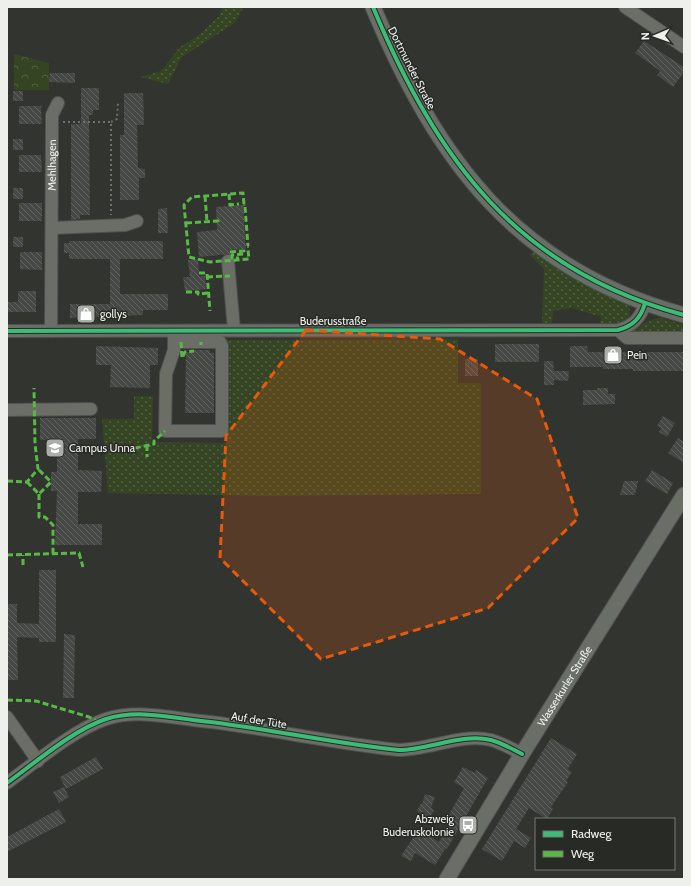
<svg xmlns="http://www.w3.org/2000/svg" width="691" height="886" font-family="Cabin,sans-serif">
  <defs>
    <pattern id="grass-dots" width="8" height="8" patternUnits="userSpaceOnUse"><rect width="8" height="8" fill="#354524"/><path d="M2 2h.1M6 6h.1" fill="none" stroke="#536044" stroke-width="1.8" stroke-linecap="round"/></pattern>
    <pattern id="park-crowns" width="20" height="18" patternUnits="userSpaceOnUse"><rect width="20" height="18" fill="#354524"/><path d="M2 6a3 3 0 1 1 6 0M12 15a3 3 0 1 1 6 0" fill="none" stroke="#536044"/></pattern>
    <pattern id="building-back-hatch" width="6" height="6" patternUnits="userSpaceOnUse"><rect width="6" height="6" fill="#464845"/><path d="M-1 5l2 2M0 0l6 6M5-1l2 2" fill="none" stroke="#616360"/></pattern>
  </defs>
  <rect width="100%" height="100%" fill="#323430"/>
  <!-- grass -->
  <g fill="url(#grass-dots)">
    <path d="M222,7l21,1 -8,15 -53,34 -14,27 -28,-7 21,-6 19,-24 19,-12 20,-19z"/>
    <path d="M533,251l39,26 58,29 -1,13 -8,5 -21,1 1,-8 -29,-9 -19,3 -1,14h-10l2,-56 -14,-14z"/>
    <path d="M661,318l23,7v11l-54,-3c10,-8 18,-14 31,-15z"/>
    <path d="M458,339v44h23v111l-216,2 -157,-3 -6,-74h32v-23h19l-1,46 75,1 -1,-103z"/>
  </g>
  <!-- park -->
  <path fill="url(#park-crowns)" d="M14,54l35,9v27h-35z"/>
  <!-- building -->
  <g fill="url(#building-back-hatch)">
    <path d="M644,41l40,26v5l-11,15 -16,-12 3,-4 -25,-18z"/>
    <path d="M50,73h25v10l-26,-1z"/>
    <path d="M81,88h18v22h-6v5h-4l1,100h-10v4l-9,1v-96h10z"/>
    <rect x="13" y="91" width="10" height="10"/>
    <path d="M124,93h19l1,32h-7l1,43 7,1v9h-6v22h-19v-65h4z"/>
    <path d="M19,106h22l1,18h-23z"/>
    <rect x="13" y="139" width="10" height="11"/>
    <path d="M19,155h22l1,17h-23z"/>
    <rect x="13" y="188" width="10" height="11"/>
    <rect x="19" y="203" width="23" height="18"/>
    <path d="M243,205l3,44 -16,1v4l-31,3 -2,-25 20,-2 -1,-23z"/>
    <path d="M167,208l1,25h-10v-24z"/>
    <rect x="13" y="237" width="10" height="10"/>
    <path d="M69,241h94v18h-43v35h48v16h-25v5l-73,3v-14h40v-45h-41v-6h-5v-10h5z"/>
    <path d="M20,252h22v18l-22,-1z"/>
    <path d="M198,259l1,17h6l1,13 -21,2 -2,-14h7l-2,-17z"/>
    <path d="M18,291h18v21h-29v-10h11z"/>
    <rect x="495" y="344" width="44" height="18"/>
    <path d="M96,346l62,2v17h-8v23l-40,-1 1,-22h-15z"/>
    <path d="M570,346h17l1,6h96v19h-51v-2h-30v-2h-33z"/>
    <path d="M194,350h16v3h4v60h-29l1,-61h8z"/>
    <rect x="465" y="359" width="13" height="17"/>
    <path d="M544,361h9l1,10h15l-1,10 -14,-1v5h-10z"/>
    <path d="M597,388h11v6h7v10l-32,1v-15h14z"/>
    <path d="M663,416l12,7 -8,14 -8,-5 2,-4 -4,-2z"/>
    <path d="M40,418h56v21h-18v31l24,1 -1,21h-23v32h24v21h-47l2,-54h-6v-19h6v-33l-17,1z"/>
    <path d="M678,438l6,4v21l-16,-10z"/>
    <path d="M652,470l21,13 -6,11 -22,-13z"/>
    <path d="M624,481h14l-3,14h-15z"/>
    <path d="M39,570h17v72h-17v-4l-22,-1 1,43h-11v-76h10v19l22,1z"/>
    <path d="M64,634l11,1 -1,63h-11z"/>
    <path d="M551,738l26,16 -9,15 4,3 -6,9 2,1 -17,25 2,2 -6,10 -18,-11 -13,21 15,9 -6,10 -11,-7 -12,20 -20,-12z"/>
    <path d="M96,757l7,12 -37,20 -6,-12z"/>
    <path d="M463,767l12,6 1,-3 12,8 -41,71 -1,-1 -11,17 -20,-12 -4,8 -10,-5 18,-27 20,13 11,-19 -4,-3 18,-32 -10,-6z"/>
    <path d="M64,787l5,10 -10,6 -6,-11z"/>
    <path d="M425,794l10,3 -4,11 3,2 -4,8 -13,-7 4,-8 1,1z"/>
    <path d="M59,809l7,13 -59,30v-15z"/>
  </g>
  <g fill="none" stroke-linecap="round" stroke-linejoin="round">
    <defs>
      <g id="minor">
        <path d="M625,7l59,40"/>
        <path d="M52,228l73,-3 12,-4"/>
        <path d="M228,261l6,69"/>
        <path d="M618,330l9,8h57"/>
        <path d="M7,331l611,-1c15,-4 23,-12 27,-27"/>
        <path id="s1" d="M51,331l1,-209v-7l6,-12"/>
        <path d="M174,342h46l2,4v85h-57l1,-57 8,-24v-19"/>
        <path d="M7,410l84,-1"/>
        <path d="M7,717l31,44"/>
        <path d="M7,783c29,-21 66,-53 99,-64 28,-9 58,-3 87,1 69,7 137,23 206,30 30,0 62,-17 92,-10 11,3 21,9 31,14"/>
      </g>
      <g id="major">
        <path d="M373,7c64,153 144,263 311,308"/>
        <path id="s2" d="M447,879l75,-125 162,-259"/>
      </g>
    </defs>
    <!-- minor casing -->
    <use href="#minor" stroke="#50514f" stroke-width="14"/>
    <!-- major casing -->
    <use href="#major" stroke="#50514f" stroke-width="17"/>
    <!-- path -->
    <g stroke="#6e706c" stroke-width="2" stroke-dasharray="2 3" stroke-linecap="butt">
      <path d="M63,122h48v93"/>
      <path d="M111,122l6,-3 1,-18"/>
      <path d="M244,204l1,3"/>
      <path d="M248,246v4"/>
    </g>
    <!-- minor -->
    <use href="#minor" stroke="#6a6e67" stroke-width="12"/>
    <!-- major -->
    <use href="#major" stroke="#696e67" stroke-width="15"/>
    <!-- quiet -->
    <g stroke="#58b947" stroke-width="3" stroke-dasharray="6 3" stroke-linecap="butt">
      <path d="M229,194l1,11 9,-1"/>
      <path d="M205,196l2,26"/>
      <path d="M244,204l-1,-11 -51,4 -8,8 5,52 21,5 39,-3 -1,-9"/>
      <path d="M245,207l3,39"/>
      <path d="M186,223l32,-2v4"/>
      <path d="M230,252l14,-1v3l-12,1v3h7"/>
      <path d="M199,273h8l3,38"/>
      <path d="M207,277l23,-1"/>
      <path d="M186,292h12v2l11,-1"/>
      <path d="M181,342l1,16 3,-6 9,-1"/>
      <path d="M201,345v-3"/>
      <path d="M147,445v12"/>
      <path d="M126,450l28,-6v-3l11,-10"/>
      <path d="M7,481l20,1 11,-13 -3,-25 -1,-56"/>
      <path d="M27,482l12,12 12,-12 -13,-13"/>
      <path d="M39,494v23h6l8,8v29"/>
      <path d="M7,555l72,-2 4,14"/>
      <path d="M23,565v-10"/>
      <path d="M7,700l29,1 53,16 10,5"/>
    </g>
    <defs>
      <g id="cycleway">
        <path d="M373,7c64,153 144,263 311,308"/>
        <path d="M7,331l611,-1c15,-4 23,-12 27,-27"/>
        <path d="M7,783c29,-21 66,-53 99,-64 28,-9 58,-3 87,1 69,7 137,23 206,30 30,0 62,-17 92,-10 11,3 21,9 31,14"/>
      </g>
    </defs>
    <!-- cycleway casing -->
    <use href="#cycleway" stroke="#282b25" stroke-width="6"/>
    <!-- cycleway -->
    <use href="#cycleway" stroke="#3abd76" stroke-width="4"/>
  </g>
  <!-- marked area -->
  <path fill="#e8590c" fill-opacity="0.2" stroke="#e8590c" stroke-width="3" stroke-dasharray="8 5" stroke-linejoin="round" d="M306,330l134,9 97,60 41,119 -90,90 -167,51 -101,-101 6,-122z"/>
  <!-- icons -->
  <defs>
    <symbol id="shop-square" viewBox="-11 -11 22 22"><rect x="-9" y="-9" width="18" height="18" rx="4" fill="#acaeaa" stroke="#282b25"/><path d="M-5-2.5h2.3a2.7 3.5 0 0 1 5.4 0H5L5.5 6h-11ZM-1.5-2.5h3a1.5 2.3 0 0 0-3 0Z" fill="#fff"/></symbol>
    <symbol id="university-square" viewBox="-11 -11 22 22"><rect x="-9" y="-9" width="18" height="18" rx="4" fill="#acaeaa" stroke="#282b25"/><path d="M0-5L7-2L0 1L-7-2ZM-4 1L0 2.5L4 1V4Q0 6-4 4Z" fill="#fff"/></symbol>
    <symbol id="bus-square" viewBox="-11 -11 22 22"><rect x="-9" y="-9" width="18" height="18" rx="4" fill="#acaeaa" stroke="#282b25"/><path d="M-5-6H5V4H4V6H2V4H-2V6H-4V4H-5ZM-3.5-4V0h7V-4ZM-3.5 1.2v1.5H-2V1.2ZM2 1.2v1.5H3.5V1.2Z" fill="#fff"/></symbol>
  </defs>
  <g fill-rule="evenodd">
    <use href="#shop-square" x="75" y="303" width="22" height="22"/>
    <use href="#shop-square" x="602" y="344" width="22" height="22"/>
    <use href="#university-square" x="44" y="437" width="22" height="22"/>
    <use href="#bus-square" x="457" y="814" width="22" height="22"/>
  </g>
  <g text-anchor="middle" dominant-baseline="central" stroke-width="3" stroke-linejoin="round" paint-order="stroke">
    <!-- street labels -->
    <g font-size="11" fill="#eef0ec" stroke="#282b25">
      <text transform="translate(412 68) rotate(63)">Dortmunder Straße</text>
      <text stroke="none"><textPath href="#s1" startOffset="166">Mehlhagen</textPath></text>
      <text x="333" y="321">Buderusstraße</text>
      <text stroke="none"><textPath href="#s2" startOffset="226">Wasserkurler Straße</textPath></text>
      <text transform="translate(259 720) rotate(9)">Auf der Tüte</text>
    </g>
    <!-- poi labels -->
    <g font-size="11" fill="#eef0ec" stroke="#282b25" text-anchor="start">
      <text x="100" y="314">gollys</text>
      <text x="627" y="355">Pein</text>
      <text x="69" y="448">Campus Unna</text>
      <text x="454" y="819" text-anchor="end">Abzweig<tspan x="454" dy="13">Buderuskolonie</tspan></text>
    </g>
  </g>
  <!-- border -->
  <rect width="691" height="886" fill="none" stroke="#eef0ec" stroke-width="16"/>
  <!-- legend -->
  <rect x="535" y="818" width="140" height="52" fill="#282b25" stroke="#777a75"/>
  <rect x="543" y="831" width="20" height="6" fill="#3abd76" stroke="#777a75"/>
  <text x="571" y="838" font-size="12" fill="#eef0ec">Radweg</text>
  <rect x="543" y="851" width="20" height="6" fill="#58b947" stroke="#777a75"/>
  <text x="571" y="858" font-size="12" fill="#eef0ec">Weg</text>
  <!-- north arrow -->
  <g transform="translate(655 36) rotate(268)" stroke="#282b25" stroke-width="3" paint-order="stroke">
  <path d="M0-3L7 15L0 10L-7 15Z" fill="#eef0ec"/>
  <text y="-6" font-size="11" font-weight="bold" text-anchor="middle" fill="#eef0ec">N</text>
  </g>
</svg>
